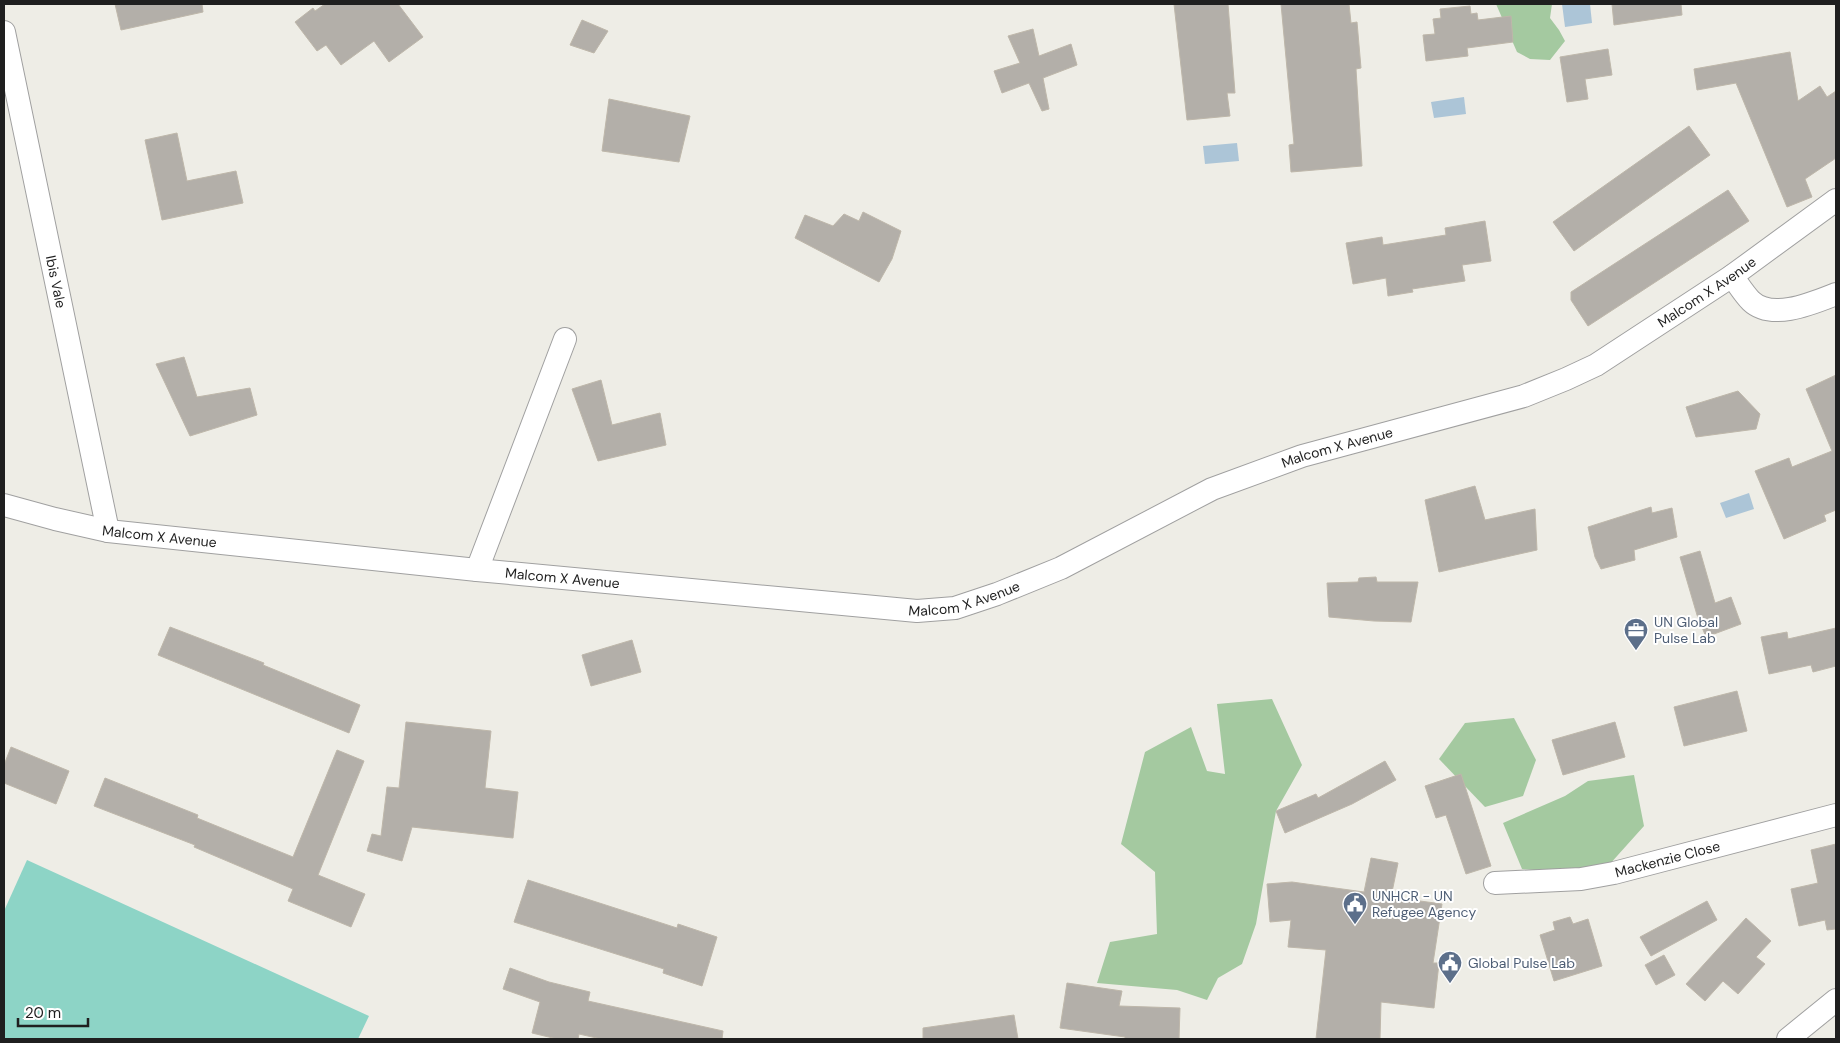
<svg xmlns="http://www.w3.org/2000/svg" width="1840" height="1043" font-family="'DM Sans',sans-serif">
  <rect width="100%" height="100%" fill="#eeede6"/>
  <!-- forest -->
  <g fill="#a4c9a0">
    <path d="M1496,4h56l-2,14 9,12 6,11 -15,19 -20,-1 -13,-7z"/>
    <path d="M1272,699l30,66 -26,46 -20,113 -14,40 -24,14 -11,22 -30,-10 -80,-7 13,-41 47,-8 -2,-62 -34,-28 24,-92 46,-25 16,44 18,3 -8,-70z"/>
    <path d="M1514,718l22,42 -13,36 -38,11 -46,-48 26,-36z"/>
    <path d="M1634,775l10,51 -44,49 -78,-6 -19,-46 62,-27 23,-15z"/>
  </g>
  <!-- pitch -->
  <path fill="#8dd4c6" d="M27,860l342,156 -11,23h-354v-128z"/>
  <!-- water -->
  <g fill="#acc5d7">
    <path d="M1562,4h28l2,19 -27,4z"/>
    <path d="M1464,97l2,17 -32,4 -3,-16z"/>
    <path d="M1237,143l2,18 -34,3 -2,-18z"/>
    <path d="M1749,493l5,16 -28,9 -6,-15z"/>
  </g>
  <!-- building -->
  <g fill="#b3afa9" stroke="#beb7aa">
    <path d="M115,4h87l1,8 -82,18z"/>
    <path d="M325,4h73l25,33 -34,25 -15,-21 -33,24 -15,-20 -9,6 -22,-29 18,-14 2,3z"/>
    <path d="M1174,4h54l7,89h-8l3,23 -43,4z"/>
    <path d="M1281,4h68l2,19 6,-1 4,46 -5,1 6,97 -71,6 -2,-27 5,-1z"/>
    <path d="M1612,4h69l1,11 -68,10z"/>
    <path d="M1470,6l1,8 6,-1 1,7 33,-4 2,26 -46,6 1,8 -42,5 -3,-26 12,-1 -2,-15 8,-1 -1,-9z"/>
    <path d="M582,20l26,11 -14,22 -24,-8z"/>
    <path d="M1033,29l6,27 32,-12 6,21 -34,13 6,31 -7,2 -13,-28 -27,10 -8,-22 26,-8 -12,-27z"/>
    <path d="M1608,49l4,26 -27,4 3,20 -21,3 -7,-45z"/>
    <path d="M1790,52l8,49 22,-15 7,11 9,-6v67l-31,21 7,18 -25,10 -51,-124 -39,7 -3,-21z"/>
    <path d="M609,99l81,17 -11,46 -77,-11z"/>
    <path d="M1689,126l21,29 -136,96 -21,-29z"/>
    <path d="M177,133l10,48 49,-10 7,32 -81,17 -17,-80z"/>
    <path d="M1728,190l21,31 -161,105 -17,-26v-8z"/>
    <path d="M863,212l38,19 -9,28 -13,23 -84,-44 10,-23 28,11 11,-12 15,7z"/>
    <path d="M1485,221l6,40 -29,4 3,16 -53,8 1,3 -25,4 -2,-18 -33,6 -7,-41 36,-6 1,8 63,-10 -1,-7z"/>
    <path d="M184,357l13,40 53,-9 7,27 -67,21 -34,-72z"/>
    <path d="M1836,375v135l-12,5 2,6 -42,18 -29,-68 34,-13 3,9 40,-16 -26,-62z"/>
    <path d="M601,380l11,45 48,-12 6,32 -68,16 -26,-72z"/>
    <path d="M1738,391l22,23 -4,15 -60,8 -10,-30z"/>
    <path d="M1475,486l10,34 50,-11 2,41 -98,22 -14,-72z"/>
    <path d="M1651,507l1,6 20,-5 5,29 -43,13 1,10 -34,9 -6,-12 -7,-30z"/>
    <path d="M1700,551l15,52 16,-6 10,27 -35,13 -9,-22 -17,-58z"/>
    <path d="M1376,577l1,5h41l-7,40 -37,-1 -45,-4 -2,-34 31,-1 1,-4z"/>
    <path d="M170,627l94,36 -1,2 97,40 -11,28 -191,-78z"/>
    <path d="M1836,628v38l-23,6 -2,-7 -42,9 -8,-37 26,-5 1,7z"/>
    <path d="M632,640l9,32 -50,14 -9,-31z"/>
    <path d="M1737,691l10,40 -63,15 -10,-39z"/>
    <path d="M406,722l85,9 -6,57 33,4 -5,46 -101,-11 -10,34 -35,-10 5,-17 9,2 6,-49 12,1z"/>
    <path d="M1615,722l10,35 -62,18 -11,-35z"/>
    <path d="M11,747l58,24 -13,33 -52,-21v-18z"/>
    <path d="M337,750l27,11 -46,114 47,19 -14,33 -63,-26 5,-12 -99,-42 1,-2 -101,-39 11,-28 93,37 -1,3 96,39z"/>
    <path d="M1385,761l11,19 -44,24 -67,29 -9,-22 40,-17 2,4z"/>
    <path d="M1461,774l30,92 -25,8 -20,-59 -10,3 -11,-32z"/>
    <path d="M1836,844v85l-9,1 -2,-10 -26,6 -8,-37 27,-6 -7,-33z"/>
    <path d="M1371,858l27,5 -7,34 51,7 -9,59h6l-5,45 -53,-6 -1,37h-64l10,-89 -38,-3 3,-27 -21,2 -3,-38 25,-2 72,10z"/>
    <path d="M528,880l149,48 1,-4 39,13 -15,49 -39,-13 1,-4 -150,-47z"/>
    <path d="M1707,901l10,19 -66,36 -11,-19z"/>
    <path d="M1570,917l3,7 15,-5 14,47 -48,15 -14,-46 15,-5 -2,-8z"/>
    <path d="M1746,918l25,23 -15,16 9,7 -27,30 -15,-13 -18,20 -19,-17z"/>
    <path d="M1664,955l11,20 -19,10 -11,-20z"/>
    <path d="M510,968l39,14 41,10 -2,9 135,30 -1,8h-121l-22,-5 -1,5h-21l-25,-6 8,-31 -37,-13z"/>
    <path d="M1067,983l55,8 -3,15 61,2 -1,31h-54v-2l-65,-9z"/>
    <path d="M1014,1015l4,24h-95v-11z"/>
  </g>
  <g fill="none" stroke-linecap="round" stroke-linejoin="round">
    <defs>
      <g id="street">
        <path id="s1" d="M4,32l104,499"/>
        <path d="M1732,276c6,8 12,18 19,25 21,20 62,2 85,-7"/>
        <path id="s2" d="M4,505l51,14 53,12 369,39 387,36 53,5 38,-3 42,-14 64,-26 151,-79 90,-33 222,-60 42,-17 30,-14 136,-89 104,-76"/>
        <path d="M477,570l88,-231"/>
        <path id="s3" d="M1495,883l86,-4 33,-6 222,-58"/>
        <path d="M1788,1039l48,-39"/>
      </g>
    </defs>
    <!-- street casing -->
    <use href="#street" stroke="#a0a0a0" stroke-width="24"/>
    <!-- street -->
    <use href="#street" stroke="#fff" stroke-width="22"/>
  </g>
  <!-- icons -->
  <defs>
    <symbol id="office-pin" viewBox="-11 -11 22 30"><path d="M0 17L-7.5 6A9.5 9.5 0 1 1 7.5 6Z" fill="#5c6f8a" stroke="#fff"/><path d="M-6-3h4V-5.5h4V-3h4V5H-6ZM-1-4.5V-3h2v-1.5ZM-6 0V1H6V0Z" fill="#fff"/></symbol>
    <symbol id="civic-pin" viewBox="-11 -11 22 30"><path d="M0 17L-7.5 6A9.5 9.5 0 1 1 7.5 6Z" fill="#5c6f8a" stroke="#fff"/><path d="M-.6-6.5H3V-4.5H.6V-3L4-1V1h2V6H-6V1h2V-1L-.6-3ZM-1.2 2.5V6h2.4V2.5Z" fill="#fff"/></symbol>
  </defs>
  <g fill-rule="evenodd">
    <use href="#office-pin" x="1622" y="616" width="28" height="38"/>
    <use href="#civic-pin" x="1341" y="890" width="28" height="38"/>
    <use href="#civic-pin" x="1436" y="949" width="28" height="38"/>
  </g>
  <g text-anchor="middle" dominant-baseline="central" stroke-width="4" stroke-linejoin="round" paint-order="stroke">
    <!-- street labels -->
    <g font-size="14" fill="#1f1f1f" stroke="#fff">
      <text stroke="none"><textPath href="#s1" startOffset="255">Ibis Vale</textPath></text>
      <text stroke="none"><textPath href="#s2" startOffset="1779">Malcom X Avenue</textPath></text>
      <text stroke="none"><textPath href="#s2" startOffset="1374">Malcom X Avenue</textPath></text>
      <text stroke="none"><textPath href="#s2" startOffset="159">Malcom X Avenue</textPath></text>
      <text stroke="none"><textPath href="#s2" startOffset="564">Malcom X Avenue</textPath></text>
      <text stroke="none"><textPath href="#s2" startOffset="969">Malcom X Avenue</textPath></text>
      <text stroke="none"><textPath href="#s3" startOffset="175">Mackenzie Close</textPath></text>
    </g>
    <!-- service labels -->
    <g font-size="14" fill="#4e5e75" stroke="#fff" text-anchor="start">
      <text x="1654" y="622">UN Global<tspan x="1654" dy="16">Pulse Lab</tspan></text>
      <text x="1372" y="896">UNHCR - UN<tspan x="1372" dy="16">Refugee Agency</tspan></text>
      <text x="1468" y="963">Global Pulse Lab</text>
    </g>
  </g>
  <!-- border -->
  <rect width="1840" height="1043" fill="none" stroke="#1f1f1f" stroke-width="10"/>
  <!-- scale -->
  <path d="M18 1018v8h70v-8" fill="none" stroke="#1f1f1f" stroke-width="2.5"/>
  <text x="25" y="1018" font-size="15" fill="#1f1f1f" stroke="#ffffff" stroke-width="4" paint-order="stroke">20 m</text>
</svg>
